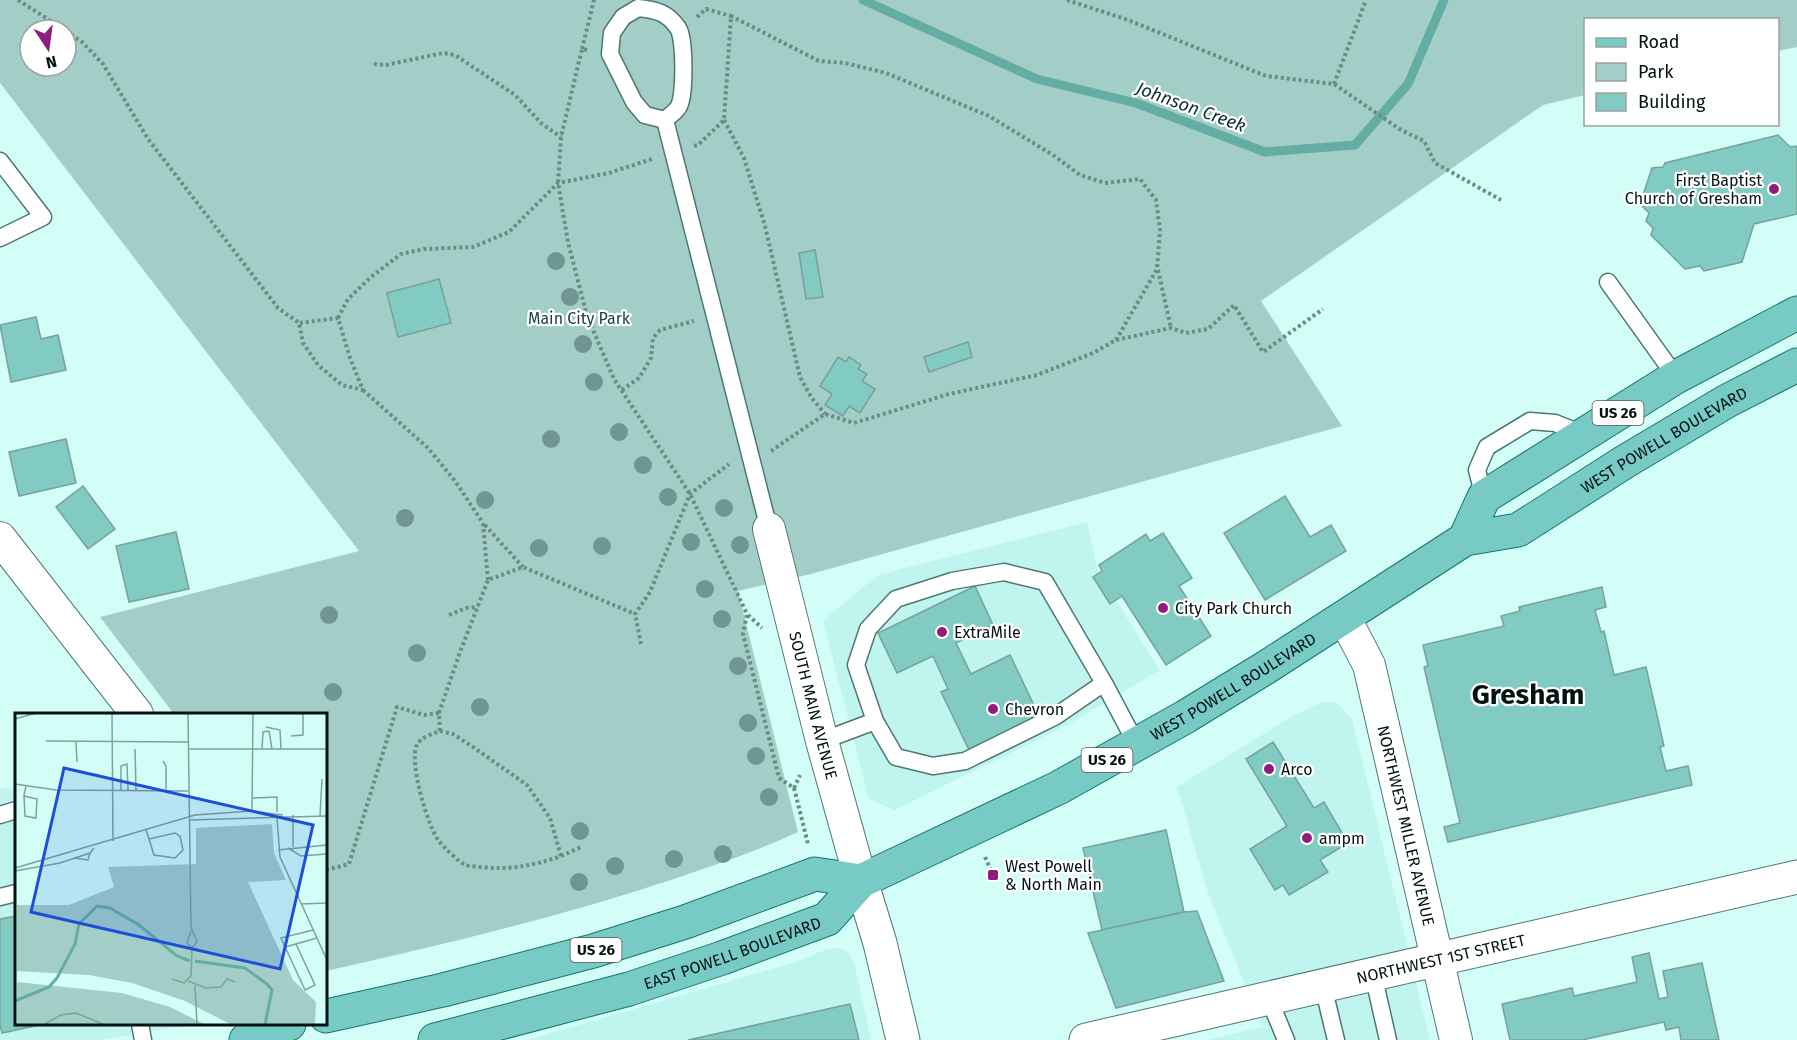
<svg xmlns="http://www.w3.org/2000/svg" width="1797" height="1040" font-family="'Fira Sans',sans-serif">
  <rect width="100%" height="100%" fill="#d3fef8"/>
  <!-- built -->
  <g fill="#bff5ee">
    <path d="M1087,522l11,50 62,98 -91,54 -174,86 -26,-11 -46,-179 55,-45z"/>
    <path d="M1323,702h13l16,17 78,321h-223l55,-13 -54,-134 -31,-106 114,-70z"/>
    <path d="M16,787v237h178l-92,16h-102v-251z"/>
    <path d="M840,948l8,4 6,10 17,78h-344l269,-78 31,-13z"/>
  </g>
  <!-- green -->
  <path fill="#a3cec8" fill-rule="evenodd" d="M0,0h1797v47l-19,4v-31h-192l-1,75 -42,10 -282,196 81,125 -531,148 -73,17 60,241c-40,19 -83,33 -124,47 -115,38 -231,66 -348,92v-257h-152l-74,-97 259,-66 -359,-468zM30,30h36v36h-36z"/>
  <g fill="none" stroke-linecap="round" stroke-linejoin="round">
    <!-- stream -->
    <path stroke="#63ada4" stroke-width="9" d="M863,0l174,79 99,24 129,49 90,-7 53,-61 36,-84"/>
  </g>
  <!-- building -->
  <g fill="#81cbc2" stroke="#78a19b" stroke-width="1.5">
    <path d="M1778,135l12,12 7,-1v68l-43,10 -12,38 -38,9 -4,-5 -15,3 -34,-34 2,-7 -7,-7 3,-8 -9,-9 12,-36 11,-1 2,-4z"/>
    <path d="M815,250l8,47 -17,2 -7,-46z"/>
    <path d="M439,279l12,44 -53,14 -11,-44z"/>
    <path d="M36,317l5,22 17,-4 8,35 -55,12 -11,-57z"/>
    <path d="M968,342l4,15 -43,15 -5,-15z"/>
    <path d="M838,357l8,5 3,-5 12,8 -3,4 9,5 -5,7 13,8 -15,24 -11,-7 -6,10 -18,-11 7,-11 -12,-8z"/>
    <path d="M66,439l10,44 -57,13 -10,-44z"/>
    <path d="M83,486l32,43 -27,20 -32,-42z"/>
    <path d="M1285,496l25,41 21,-12 15,26 -81,49 -41,-67z"/>
    <path d="M176,532l13,57 -60,13 -13,-56z"/>
    <path d="M1163,533l29,45 -13,8 32,50 -45,29 -44,-69 -12,8 -17,-27 9,-6 -3,-6 47,-31 4,7z"/>
    <path d="M975,586l18,39 -37,18 15,31 39,-19 29,61 -70,34 -28,-58 7,-3 -15,-33 -36,17 -19,-40z"/>
    <path d="M1602,587l4,20 -11,3 6,22 3,-1 10,44 32,-8 18,79 -4,1 6,24 22,-5 4,19 -244,57 -4,-15 16,-4 -36,-156 4,-1 -5,-21 81,-19 -3,-10 19,-5 -1,-4z"/>
    <path d="M1273,742l41,66 10,-6 24,41 -28,17 8,12 -39,23 -6,-10 -8,5 -25,-41 37,-23 -41,-67z"/>
    <path d="M1166,830l18,82 -82,18 -19,-82z"/>
    <path d="M1197,911l27,70 -108,27 -28,-75 96,-21z"/>
    <path d="M16,916v108h28l-42,9 -2,-9v-105z"/>
    <path d="M1649,953l10,46 9,-2 -5,-26 39,-8 17,77h-38l-2,-13 -13,3 -2,-8 -82,18h-72l-8,-36 70,-16 2,8 63,-14 -5,-25z"/>
    <path d="M850,1004l9,36h-171z"/>
  </g>
  <g fill="none" stroke-linecap="round" stroke-linejoin="round">
    <defs>
      <g id="lane">
        <path d="M638,8c18,2 29,4 40,20 7,10 7,67 1,78 -2,5 -10,10 -14,14l-20,-5 -11,-13 -24,-48 2,-21 11,-16z"/>
        <path d="M665,120l104,409"/>
        <path d="M0,161l43,56 -43,21"/>
        <path d="M1608,282l68,95"/>
        <path d="M1484,497l-7,-27 10,-23 43,-26 25,2 28,11"/>
        <path d="M1104,683l-48,33 -91,45 -32,5 -37,-9 -21,-36 -19,-56 12,-36 28,-30 56,-18 52,-9 41,10 59,101 32,60"/>
        <path d="M822,741l53,-20"/>
        <path d="M0,815l16,-5"/>
        <path d="M0,897l16,-4"/>
        <path d="M1373,974l15,66"/>
        <path d="M1323,986l13,54"/>
        <path d="M1269,999l17,41"/>
        <path d="M140,1024l3,16"/>
      </g>
      <g id="street">
        <path id="s1" d="M769,529l53,212 39,140"/>
        <path d="M0,538l137,176"/>
        <path id="s2" d="M1344,617l25,48 87,375"/>
      </g>
      <g id="secondary">
        <path d="M861,881l19,62 23,97"/>
        <path id="s3" d="M1086,1040l711,-163"/>
      </g>
      <g id="primary">
        <path d="M1465,539l19,-42 192,-120 121,-64"/>
        <path d="M326,1016l117,-26 150,-39 92,-29 130,-48 46,7"/>
        <path d="M246,1040l13,-10 30,-6"/>
        <path id="s4" d="M435,1040l194,-51 93,-31 105,-39 34,-38 197,-93 127,-71 80,-49 200,-129 53,-9 108,-69 101,-60 70,-36"/>
      </g>
    </defs>
    <!-- lane casing -->
    <use href="#lane" stroke="#4f7771" stroke-width="19"/>
    <!-- street casing -->
    <use href="#street" stroke="#4f7771" stroke-width="34"/>
    <!-- secondary casing -->
    <use href="#secondary" stroke="#4f7771" stroke-width="35"/>
    <!-- primary casing -->
    <use href="#primary" stroke="#15746c" stroke-width="35"/>
    <!-- path -->
    <g stroke="#6c8a86" stroke-width="4" stroke-dasharray="3 3" stroke-linecap="butt">
      <path d="M18,0l47,30"/>
      <path d="M1067,0l61,20 138,56 68,8 67,46 23,11 11,22 66,37"/>
      <path d="M697,17l9,-8 25,7"/>
      <path d="M66,31l16,11 21,22 45,75 130,169 21,15 4,20 15,22 24,20 21,5 -13,-32 -12,-40 -39,5"/>
      <path d="M582,49l12,-49"/>
      <path d="M587,50l-5,-1 -21,88 -3,46 10,59 19,74 27,63 76,115 57,120 -4,20 36,144 15,10 14,56"/>
      <path d="M374,64l12,1 57,-12 12,2 60,40 27,29 19,13"/>
      <path d="M1334,84l32,-84"/>
      <path d="M724,120l20,38 21,68 35,151 11,20 14,17"/>
      <path d="M694,146l4,-1 26,-25 7,-104 88,45 26,2 41,10 103,43 64,39 27,20 25,8 35,-4 16,21 4,30 -3,39 -41,71"/>
      <path d="M1158,270l13,58"/>
      <path d="M338,318l10,-19 23,-22 30,-23 23,-5 49,-2 36,-15 49,-49 51,-10 43,-14"/>
      <path d="M363,390l65,58 27,33 28,42"/>
      <path d="M622,390l17,-12 12,-20 2,-20 7,-8 34,-9"/>
      <path d="M771,451l54,-37 29,9 95,-29 88,-19 56,-22 23,-13 55,-12 15,5 22,-4 26,-24 29,47 60,-43"/>
      <path d="M488,580l-5,-57 40,44"/>
      <path d="M449,615l17,-7 12,-1"/>
      <path d="M748,615l14,13"/>
      <path d="M641,644l-6,-30 15,-22 40,-98 39,-30"/>
      <path d="M440,731l13,3 20,13 54,38 23,33 11,38c-28,10 -51,14 -81,11 -4,-1 -10,0 -14,-2 -5,-1 -23,-18 -27,-24 -11,-13 -31,-81 -22,-96 4,-8 15,-11 23,-14z"/>
      <path d="M440,731l-1,-18 21,-61 28,-72 35,-13 112,47"/>
      <path d="M794,788l6,-13"/>
      <path d="M561,856l20,-9"/>
      <path d="M985,857l8,18"/>
      <path d="M326,870l23,-6 48,-157 27,8 15,-2"/>
    </g>
    <!-- lane -->
    <use href="#lane" stroke="#fff" stroke-width="16"/>
    <!-- street -->
    <use href="#street" stroke="#fff" stroke-width="32"/>
    <!-- secondary -->
    <use href="#secondary" stroke="#fff" stroke-width="33"/>
    <!-- primary -->
    <use href="#primary" stroke="#78cbc4" stroke-width="33"/>
  </g>
  <!-- trees -->
  <g fill="#6f9691">
    <circle cx="556" cy="261" r="9"/>
    <circle cx="570" cy="297" r="9"/>
    <circle cx="583" cy="344" r="9"/>
    <circle cx="594" cy="382" r="9"/>
    <circle cx="619" cy="432" r="9"/>
    <circle cx="551" cy="439" r="9"/>
    <circle cx="643" cy="465" r="9"/>
    <circle cx="668" cy="497" r="9"/>
    <circle cx="485" cy="500" r="9"/>
    <circle cx="724" cy="508" r="9"/>
    <circle cx="405" cy="518" r="9"/>
    <circle cx="691" cy="542" r="9"/>
    <circle cx="740" cy="545" r="9"/>
    <circle cx="602" cy="546" r="9"/>
    <circle cx="539" cy="548" r="9"/>
    <circle cx="705" cy="589" r="9"/>
    <circle cx="329" cy="615" r="9"/>
    <circle cx="722" cy="619" r="9"/>
    <circle cx="417" cy="653" r="9"/>
    <circle cx="738" cy="666" r="9"/>
    <circle cx="333" cy="692" r="9"/>
    <circle cx="480" cy="707" r="9"/>
    <circle cx="748" cy="723" r="9"/>
    <circle cx="756" cy="756" r="9"/>
    <circle cx="769" cy="797" r="9"/>
    <circle cx="580" cy="831" r="9"/>
    <circle cx="723" cy="854" r="9"/>
    <circle cx="674" cy="859" r="9"/>
    <circle cx="615" cy="866" r="9"/>
    <circle cx="579" cy="882" r="9"/>
  </g>
  <!-- markers -->
  <g fill="#901d7d" stroke="#fff" stroke-width="2">
    <circle cx="1774" cy="189" r="6"/>
    <circle cx="1163" cy="608" r="6"/>
    <circle cx="942" cy="632" r="6"/>
    <circle cx="993" cy="709" r="6"/>
    <circle cx="1269" cy="769" r="6"/>
    <circle cx="1307" cy="838" r="6"/>
    <rect x="987" y="869" width="12" height="12" rx="3"/>
  </g>
  <g text-anchor="middle" dominant-baseline="central" stroke-width="4.5" stroke-linejoin="round" paint-order="stroke">
    <!-- shield labels -->
    <g fill="#fff" stroke="#4f5a59" stroke-width="1.5">
      <rect x="1592.5" y="401" width="51" height="24" rx="4.5"/>
      <rect x="1081.5" y="748" width="51" height="24" rx="4.5"/>
      <rect x="570.5" y="938" width="51" height="24" rx="4.5"/>
    </g>
    <g font-size="15" font-weight="bold" fill="#041312">
      <text x="1618" y="413">US 26</text>
      <text x="1107" y="760">US 26</text>
      <text x="596" y="950">US 26</text>
    </g>
    <!-- poi labels -->
    <g font-size="16" fill="#041312" stroke="#fff" text-anchor="start">
      <text x="1762" y="180" text-anchor="end">First Baptist<tspan x="1762" dy="18">Church of Gresham</tspan></text>
      <text x="1175" y="608">City Park Church</text>
      <text x="954" y="632">ExtraMile</text>
      <text x="1005" y="709">Chevron</text>
      <text x="1281" y="769">Arco</text>
      <text x="1319" y="838">ampm</text>
      <text x="1005" y="866">West Powell<tspan x="1005" dy="18">&amp; North Main</tspan></text>
    </g>
    <!-- park labels -->
    <g font-size="16" fill="#1d413d" stroke="#fff">
      <text x="579" y="318">Main City Park</text>
    </g>
    <!-- street labels -->
    <g font-size="16" fill="#041312" stroke="#fff">
      <text stroke="none"><textPath href="#s4" startOffset="1382">WEST POWELL BOULEVARD</textPath></text>
      <text stroke="none"><textPath href="#s4" startOffset="882">WEST POWELL BOULEVARD</textPath></text>
      <text stroke="none"><textPath href="#s1" startOffset="182">SOUTH MAIN AVENUE</textPath></text>
      <text stroke="none"><textPath href="#s2" startOffset="219">NORTHWEST MILLER AVENUE</textPath></text>
      <text stroke="none"><textPath href="#s4" startOffset="310">EAST POWELL BOULEVARD</textPath></text>
      <text stroke="none"><textPath href="#s3" startOffset="364">NORTHWEST 1ST STREET</textPath></text>
    </g>
    <!-- water labels -->
    <g font-size="18" font-style="italic" fill="#0b312d" stroke="#fff">
      <text transform="translate(1191 107) rotate(20)">Johnson Creek</text>
    </g>
    <!-- town labels -->
    <g font-size="28" font-weight="bold" fill="#041312" stroke="#fff">
      <text x="1528" y="694">Gresham</text>
    </g>
  </g>
  <!-- overview -->
  <g transform="translate(15 713)">
    <rect width="312" height="312" fill="#d3fef8"/>
    <path d="M257,111l2,29 12,27 -38,2 45,98 23,22 -1,23h-83l-47,-24 -53,-18 -43,-8 -72,-4v-66h52l45,-18 -6,-20 88,-3v-36zM2,269l105,11 48,14 36,18h-189z" fill="#a3cec8"/>
    <path fill="none" stroke="#63ada4" stroke-width="3" d="M180,248l50,7 22,16 5,6 -7,35M0,288l34,-14 8,-9 18,-34 4,-20 18,-18 13,2 29,17 38,31 13,5"/>
    <path fill="none" stroke="#80a09c" stroke-width="1.5" d="M97,0l1,128M173,0l3,214 6,15 -5,6 -5,-5 4,-12M0,6l21,-6M251,14l14,3 1,19M276,23l12,-1v-22M31,28l142,1M61,29l1,20M120,36l1,41M173,36h139M247,36l1,-17 6,-1 3,18M148,48l3,5v24M0,71l41,6 132,1M106,77v-24l6,-2 1,26M9,83l13,3 -1,19 -11,-2 -1,-20v-1l2,-9M238,85l24,-1v15M237,98l1,-98M278,102v32M305,103l2,-37M262,105l3,39 47,103M174,107l138,-4M131,117l3,9 5,16 21,3 8,-8 -3,-14 -5,-3 -26,6M273,135l13,8 26,-2M263,137l49,-5M59,145l14,2 2,-7M0,155l180,-53 57,-4 31,4M0,158l45,-8 30,-10 4,-5M286,191l26,-1M281,231l19,41 -10,5 -24,-52 32,-8M270,234l32,-9M157,266l12,4 7,-7 1,-28M173,268l18,7 15,-1 6,-8 8,3M180,272l2,40M28,312l18,-10 15,-2 29,12"/>
    <path fill="#1d4ed8" fill-opacity="0.15" stroke="#1d4ed8" stroke-width="3" d="M49,55l249,57 -33,144 -249,-57z"/>
    <rect width="312" height="312" fill="none" stroke="#041312" stroke-width="3"/>
  </g>
  <!-- legend -->
  <rect x="1584" y="18" width="195" height="108" fill="#ffffff" stroke="#9ba1a0" stroke-width="1.5"/>
  <rect x="1596" y="38" width="30" height="9" fill="#78cbc4" stroke="#9ba1a0" stroke-width="1.5"/>
  <text x="1638" y="48" font-size="18" fill="#041312">Road</text>
  <rect x="1596" y="63" width="30" height="18" fill="#a3cec8" stroke="#9ba1a0" stroke-width="1.5"/>
  <text x="1638" y="78" font-size="18" fill="#041312">Park</text>
  <rect x="1596" y="93" width="30" height="18" fill="#81cbc2" stroke="#9ba1a0" stroke-width="1.5"/>
  <text x="1638" y="108" font-size="18" fill="#041312">Building</text>
  <!-- north arrow -->
  <g transform="translate(48 48) rotate(167)"><circle r="28" fill="#ffffff" stroke="#9ba1a0" stroke-width="1.5"/>
  <path d="M0-4.5L10 22L0 15L-10 22Z" fill="#901d7d"/>
  <text y="-9" font-size="16" font-weight="bold" text-anchor="middle" fill="#041312">N</text>
  </g>
</svg>
